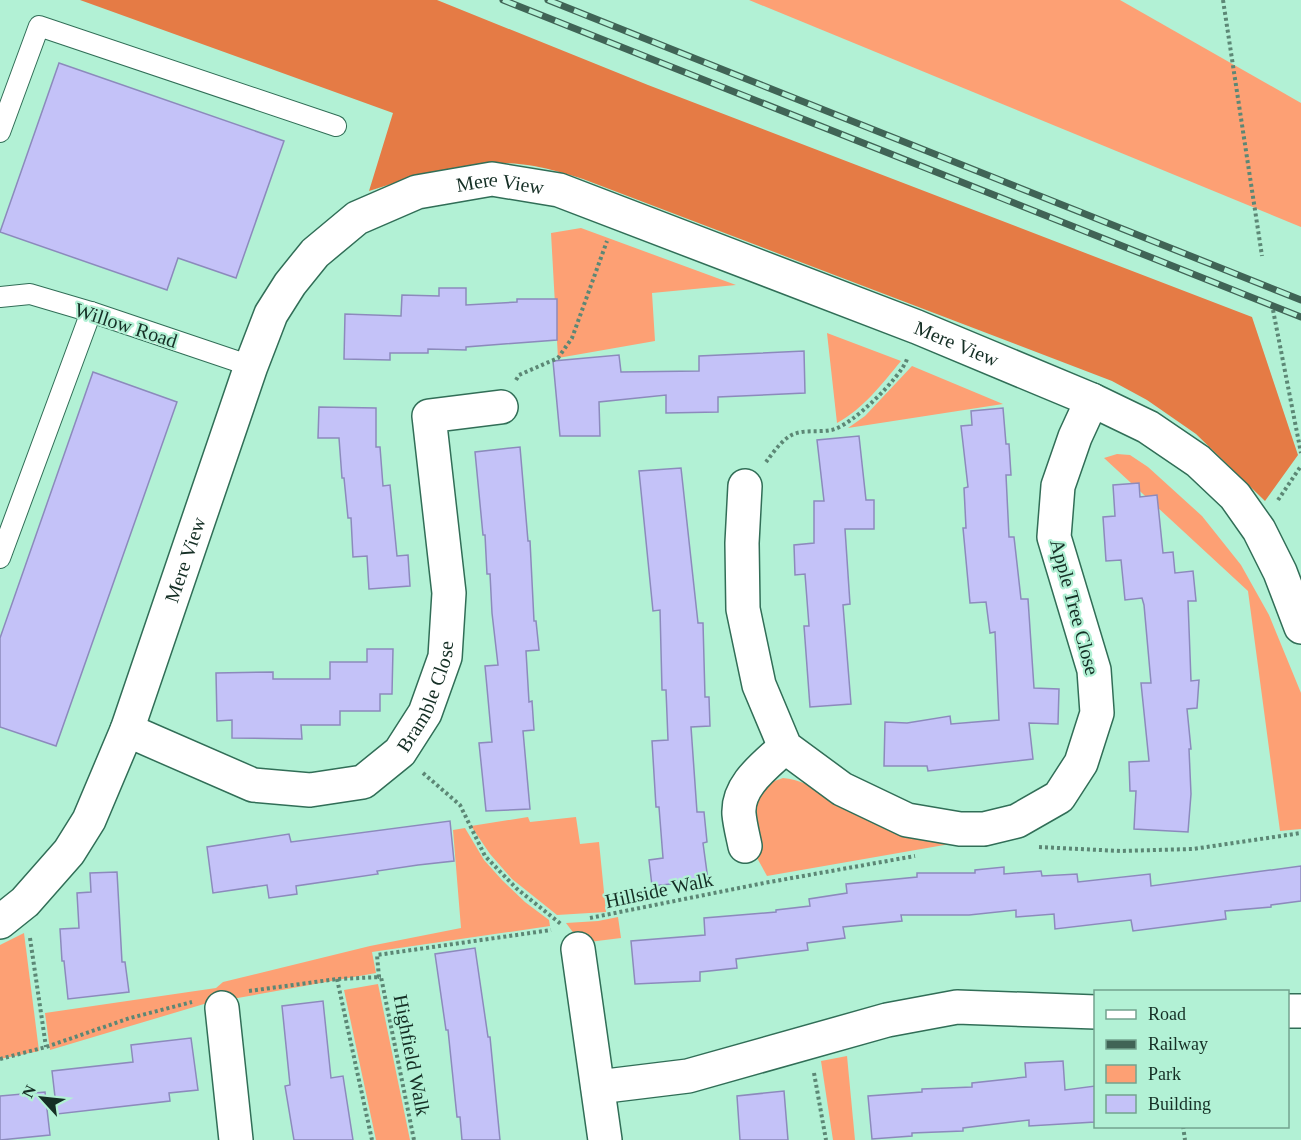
<svg xmlns="http://www.w3.org/2000/svg" width="1301" height="1140" font-family="'Times New Roman',serif">
  <rect width="100%" height="100%" fill="#b2f1d5"/>
  <!-- green -->
  <g fill="#fda074">
    <path d="M749,0h371l181,103v124z"/>
    <path d="M581,228l155,57 -84,8 3,48 -97,17 -7,-125z"/>
    <path d="M827,333l74,28c-19,23 -38,48 -64,62z"/>
    <path d="M912,366l91,38 -155,24 17,-12z"/>
    <path d="M1117,454l13,1 18,12 54,49 39,49 28,50 32,78v136l-21,2 -32,-240 -144,-133z"/>
    <path d="M783,778c32,3 54,28 82,41 27,13 55,19 85,25l-183,32 -11,-20 -4,-41 6,-18 11,-14z"/>
    <path d="M528,817l2,5 46,-5 4,27 19,-2 7,70 -49,3 -45,-36 -22,-25 -19,-28z"/>
    <path d="M465,828l19,32 18,20 23,22 24,18 1,6 -178,26 4,21 -172,31 -154,46 -5,-37 171,-25 7,-6 147,-36 91,-18 -8,-98z"/>
    <path d="M618,917l3,21 -40,5 -15,-20 32,-2z"/>
    <path d="M24,933l15,118 -39,8v-114z"/>
    <path d="M378,984l32,156h-34l-32,-150z"/>
    <path d="M847,1056l8,84h-22l-12,-79z"/>
  </g>
  <!-- forest -->
  <path fill="#e57b45" d="M80,0h357l211,85 604,232 46,138 -33,46 -69,-67 -49,-34 -35,-19 -529,-202c-16,-5 -33,-10 -49,-13 -57,-10 -112,8 -165,25l24,-78z"/>
  <!-- building -->
  <g fill="#c4c2f8" stroke="#8c8abc" stroke-width="1.5">
    <path d="M59,63l225,78 -48,137 -58,-20 -11,32 -167,-58z"/>
    <path d="M439,288h27v17l51,-3v-3h40v41l-91,7v3l-38,-1v4h-38v7l-46,-1 1,-45 56,2 1,-21 37,1z"/>
    <path d="M804,351l1,42 -87,4v15l-52,1v-18l-67,7 1,34h-40l-7,-75 66,-6 2,17 78,-1v-15z"/>
    <path d="M93,372l84,30 -121,344 -56,-19v-89z"/>
    <path d="M319,407l57,1v39h4l3,39 7,-1 7,71 11,-1 2,31 -41,3 -2,-33 -14,1 -2,-39h-3l-4,-40h-2l-3,-40h-21z"/>
    <path d="M1003,408l3,36h3l2,31h-5l3,62h5l7,62h7l6,89 25,1 -1,35 -29,-1 4,36 -105,12 -1,-5h-43l1,-44 22,1 43,-7 1,8 48,-4 -4,-88 -5,1 -4,-31 -16,1 -7,-75h3l-2,-40 4,-1 -7,-61 11,-1 -1,-14z"/>
    <path d="M859,436l7,64h8v29h-29l5,75 -7,1 8,99 -41,3 -6,-81h5l-4,-52 -10,1 -1,-30 20,-2v-42h10l-7,-61z"/>
    <path d="M520,447l8,94h2l4,80h2l3,29 -13,1 3,51 3,-1 2,29 -11,1 7,78 -44,2 -7,-68 13,-1 -7,-76 13,-1 -6,-52 -2,-39h-3l-2,-39h-2l-8,-83z"/>
    <path d="M681,468l17,155h5l2,74h4l1,29 -19,1 6,85h7l3,30 -4,1 5,37 -56,6 -3,-26 14,-2 -4,-51h-3l-4,-66 16,-1 -2,-50h-4l-2,-80 -7,1 -14,-140z"/>
    <path d="M1139,483l1,14 17,-2 6,58 10,-1 2,21 18,-2 3,30h-8l3,80 8,-1 -2,28 -10,1 4,40h-2l2,45 -3,38 -54,-3 2,-38h-6l-1,-29 20,-1 -8,-78h10l-7,-78 -2,-7 -17,2 -4,-40 -15,1 -3,-44 12,-1 -2,-31z"/>
    <path d="M367,649h26l-1,45h-12v17h-40v14h-39l1,14 -70,-1v-18l-15,1 -1,-48 57,-1v7h57v-17h37z"/>
    <path d="M450,821l4,40 -36,4 -41,6 1,3 -82,12 1,8 -28,4 -2,-13 -54,8 -6,-46 82,-13 2,8z"/>
    <path d="M1301,866v35l-30,4v2l-46,4 1,8 -93,12 -2,-11 -76,9 -1,-15 -38,3v-7l-47,5h-68l1,6 -59,6 2,11 -38,5 1,7 -72,9 1,9 -37,4v9l-65,3 -4,-43 74,-6 -1,-17 72,-6v-2l34,-4 -1,-7 38,-6 -1,-9 71,-7v-4h58v-3l29,-3v7l37,-3 1,5 35,-2 1,8 72,-8 1,12z"/>
    <path d="M117,872l5,90h3l4,30 -61,7 -4,-38h-2l-2,-32 19,-1 -2,-35 14,-1 -1,-19z"/>
    <path d="M475,948l13,89h2l10,103h-38l-2,-23h-3l-9,-87h-2l-11,-76z"/>
    <path d="M323,1001l8,77 12,-2 10,64h-59l-9,-54 5,-1 -8,-79z"/>
    <path d="M191,1038l7,52 -29,3 1,8 -113,13 -5,-43 81,-9 -2,-17z"/>
    <path d="M1063,1061l2,29 30,-4v36l-66,4v-6l-66,8v3l-51,2v3l-40,3 -4,-43 54,-4v-3l50,-2v-4l54,-6 -1,-14z"/>
    <path d="M784,1091l4,49h-48l-3,-44z"/>
    <path d="M45,1092l5,43 -50,5v-44z"/>
  </g>
  <g fill="none" stroke-linecap="round" stroke-linejoin="round">
    <defs>
      <g id="service">
        <path d="M0,132l39,-106 297,100"/>
        <path d="M0,297l30,-3 61,18 160,54"/>
        <path d="M0,558l91,-246"/>
      </g>
      <g id="minor">
        <path d="M745,486l-3,57 1,66 16,76 26,62 57,42 65,31 53,9h24l33,-8 42,-24 22,-34 16,-50 -3,-43 -40,-133 4,-51 17,-49 17,-37"/>
        <path id="s1" d="M127,730l126,55 57,5 53,-8 37,-30 25,-39 20,-56 4,-64 -20,-177 72,-9"/>
        <path d="M745,846c-2,-10 -5,-21 -6,-32 -2,-29 27,-49 46,-67"/>
        <path id="s2" d="M0,922l25,-20 44,-50 20,-32 38,-90 124,-364 20,-52 19,-30 25,-31 42,-35 60,-26 75,-13 67,11 358,137 175,73 56,27 50,34 37,35 24,34 21,42 21,55"/>
        <path d="M578,949l27,191"/>
        <path d="M222,1008l14,132"/>
        <path d="M1288,1011h13"/>
        <path d="M598,1087l90,-11 199,-56 70,-13 139,5"/>
      </g>
    </defs>
    <!-- service casing -->
    <use href="#service" stroke="#316e57" stroke-width="22"/>
    <!-- minor casing -->
    <use href="#minor" stroke="#316e57" stroke-width="36"/>
    <!-- path -->
    <g stroke="#5c8775" stroke-width="4" stroke-dasharray="3 3" stroke-linecap="butt">
      <path d="M1223,0l39,256"/>
      <path d="M1273,310l28,143"/>
      <path d="M516,380l3,-5 39,-17 14,-20 35,-97"/>
      <path d="M766,462c6,-8 13,-18 21,-24 12,-10 30,-5 44,-8 20,-3 70,-53 76,-71"/>
      <path d="M1278,500l23,-34"/>
      <path d="M423,773l37,32 25,51 31,32 45,36"/>
      <path d="M1039,847l81,4 73,-2 108,-16"/>
      <path d="M590,918l174,-35 151,-27"/>
      <path d="M30,938l16,109"/>
      <path d="M337,979l35,161"/>
      <path d="M249,991l88,-12 44,-2"/>
      <path d="M0,1059l46,-12 84,-29 62,-16"/>
      <path d="M814,1073l12,67"/>
      <path d="M1183,1126l2,14"/>
      <path d="M414,1140l-33,-163h-2l-2,-22 174,-25"/>
    </g>
    <!-- service -->
    <use href="#service" stroke="#fff" stroke-width="20"/>
    <!-- minor -->
    <use href="#minor" stroke="#fff" stroke-width="33"/>
    <defs>
      <g id="rail">
        <path d="M503,0l798,317"/>
        <path d="M548,0l753,300"/>
      </g>
    </defs>
    <!-- rail casing -->
    <use href="#rail" stroke="#406456" stroke-width="7"/>
    <!-- rail -->
    <use href="#rail" stroke="#b2f1d5" stroke-width="4.5" stroke-dasharray="14" stroke-linecap="butt"/>
  </g>
  <g text-anchor="middle" dominant-baseline="central" stroke-width="4.5" stroke-linejoin="round" paint-order="stroke">
    <!-- street labels -->
    <g font-size="20" fill="#152f25" stroke="#b2f1d5">
      <text stroke="none"><textPath href="#s2" startOffset="954">Mere View</textPath></text>
      <text transform="translate(126 325) rotate(18)">Willow Road</text>
      <text stroke="none"><textPath href="#s2" startOffset="1440">Mere View</textPath></text>
      <text stroke="none"><textPath href="#s2" startOffset="414">Mere View</textPath></text>
      <text transform="translate(1075 607) rotate(75)">Apple Tree Close</text>
      <text stroke="none"><textPath href="#s1" startOffset="358">Bramble Close</textPath></text>
      <text transform="translate(659 890) rotate(-12)">Hillside Walk</text>
      <text transform="translate(412 1055) rotate(79)">Highfield Walk</text>
    </g>
  </g>
  <!-- legend -->
  <rect x="1094" y="990" width="195" height="138" fill="#b2f1d5" stroke="#73a38f" stroke-width="1.5"/>
  <rect x="1106" y="1010" width="30" height="9" fill="#ffffff" stroke="#73a38f" stroke-width="1.5"/>
  <text x="1148" y="1020" font-size="18" fill="#152f25">Road</text>
  <rect x="1106" y="1040" width="30" height="9" fill="#406456" stroke="#73a38f" stroke-width="1.5"/>
  <text x="1148" y="1050" font-size="18" fill="#152f25">Railway</text>
  <rect x="1106" y="1065" width="30" height="18" fill="#fda074" stroke="#73a38f" stroke-width="1.5"/>
  <text x="1148" y="1080" font-size="18" fill="#152f25">Park</text>
  <rect x="1106" y="1095" width="30" height="18" fill="#c4c2f8" stroke="#73a38f" stroke-width="1.5"/>
  <text x="1148" y="1110" font-size="18" fill="#152f25">Building</text>
  <!-- north arrow -->
  <g transform="translate(42 1098) rotate(297)" stroke="#b2f1d5" stroke-width="4.5" paint-order="stroke">
  <path d="M0-4.5L10 22L0 15L-10 22Z" fill="#152f25"/>
  <text y="-9" font-size="16" font-weight="bold" text-anchor="middle" fill="#152f25">N</text>
  </g>
</svg>
